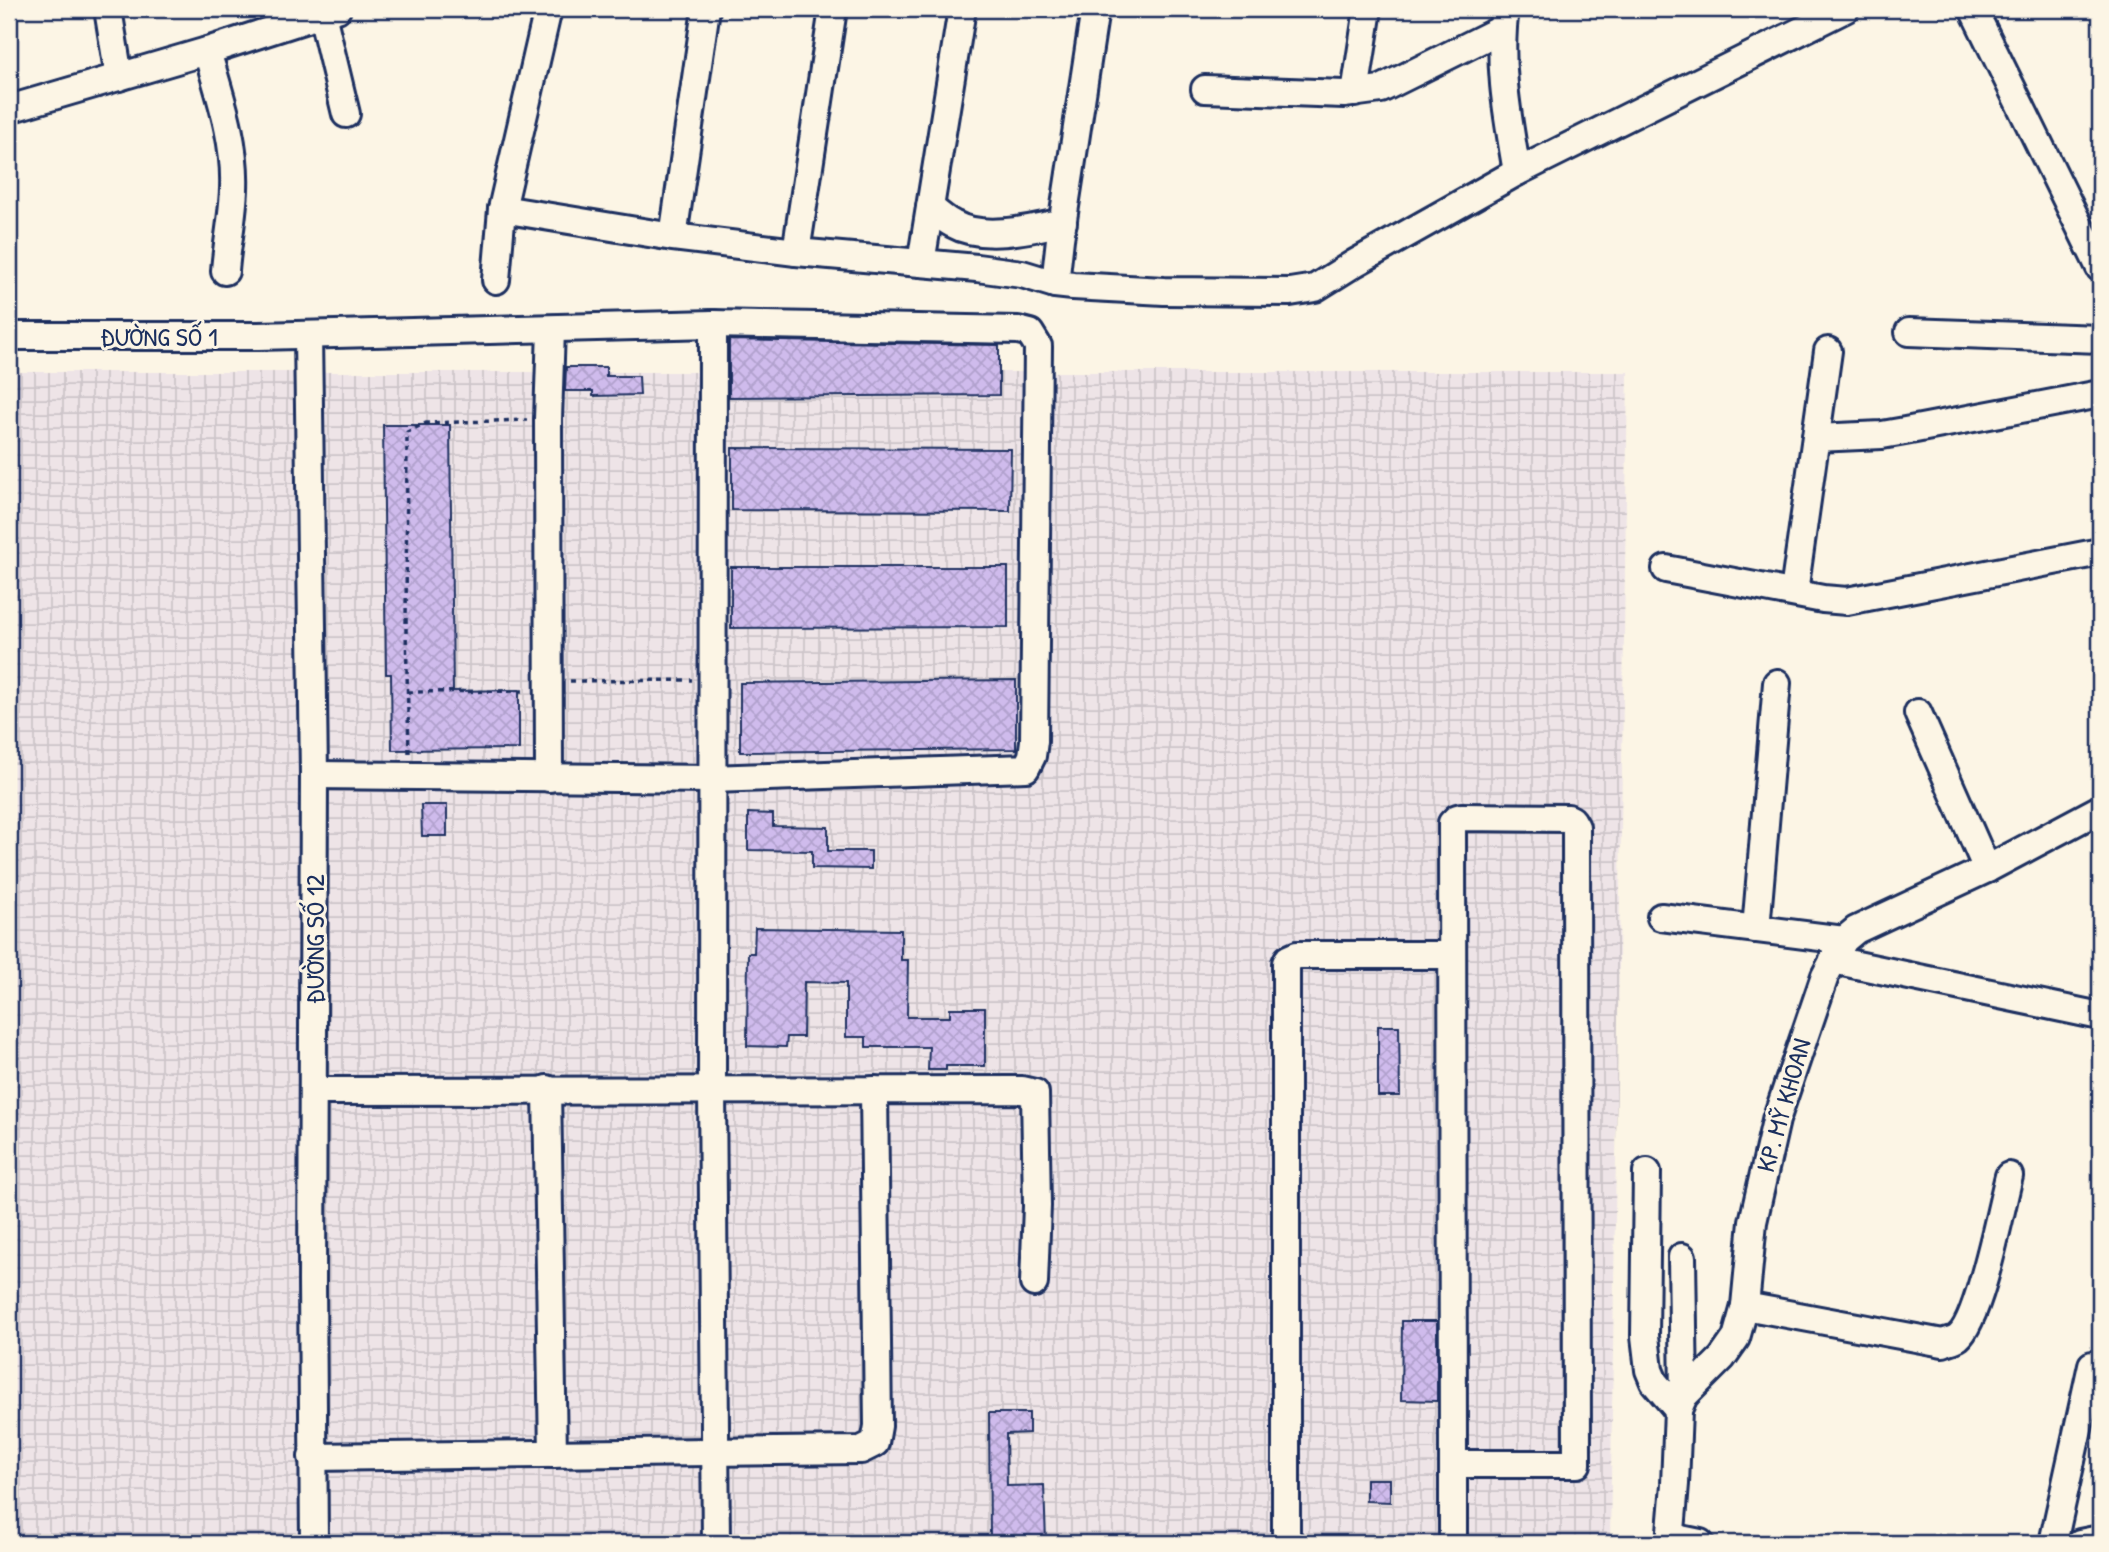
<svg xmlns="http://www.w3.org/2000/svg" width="2109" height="1552" font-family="'Patrick Hand',sans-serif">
  <defs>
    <pattern id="industrial-grid" width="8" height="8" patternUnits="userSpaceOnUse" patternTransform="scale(1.75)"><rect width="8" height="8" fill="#eee4e7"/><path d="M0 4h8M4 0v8" fill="none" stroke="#ccc4c9"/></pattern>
    <pattern id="building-cross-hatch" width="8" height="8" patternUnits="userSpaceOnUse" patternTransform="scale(1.75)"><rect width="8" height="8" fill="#cfbbec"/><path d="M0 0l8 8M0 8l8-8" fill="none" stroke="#b1a1cd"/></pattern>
  </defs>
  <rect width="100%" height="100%" fill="#fcf5e5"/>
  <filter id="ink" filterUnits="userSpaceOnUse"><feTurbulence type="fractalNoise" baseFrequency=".0143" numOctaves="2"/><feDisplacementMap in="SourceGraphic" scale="14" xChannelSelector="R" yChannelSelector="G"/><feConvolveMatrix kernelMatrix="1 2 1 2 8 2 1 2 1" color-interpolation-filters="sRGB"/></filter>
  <g filter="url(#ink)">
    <!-- industrial -->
    <path fill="url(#industrial-grid)" d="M9,372h1619l-18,1171h-1601z"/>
    <!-- building -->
    <g fill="url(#building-cross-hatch)" stroke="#1b2f5e" stroke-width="2">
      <path d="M729,340l270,5v50l-270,2z"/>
      <path d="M566,367h40v9h33l1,19 -47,1v-5h-28z"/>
      <path d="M383,425h67l3,266 66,-1v59l-127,1 -1,-76h-5z"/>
      <path d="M732,448l279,1 -1,62 -278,-1z"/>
      <path d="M731,567h277v60l-277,1z"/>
      <path d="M1016,680v69l-276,3v-69z"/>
      <path d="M421,805h26v31h-25z"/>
      <path d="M748,813l25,1v12l55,1v24h43v18l-59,-1v-17l-64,-1z"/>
      <path d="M755,928l146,2v30h7l-1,57h43v-9h35v58h-39v4h-18l1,-23h-63v-10h-20v-54l-42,-1 -1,55h-16l-1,10 -39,-1 1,-93h6z"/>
      <path d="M1378,1026h21l1,70h-22z"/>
      <path d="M1402,1321h35v80l-36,-1z"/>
      <path d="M989,1413h40v20l-23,1 1,52 37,-1 2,56 -56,-1z"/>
      <path d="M1366,1479h24v23l-24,-1z"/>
    </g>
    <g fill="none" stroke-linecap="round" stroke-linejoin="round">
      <defs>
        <g id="minor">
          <path d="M108,9l11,68"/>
          <path d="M1505,9c-8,53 3,110 12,163"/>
          <path d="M1973,9l127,259"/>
          <path d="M322,14l24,100"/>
          <path d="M207,51c13,45 29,90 27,138 -1,27 -7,55 -9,82"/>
          <path d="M1205,89l139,5 37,-5 121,-60"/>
          <path d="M1355,93l13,-84"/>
          <path d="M9,109l198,-58 130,-42"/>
          <path d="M930,207c7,6 15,13 23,17 30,17 78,5 110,-2"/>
          <path d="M502,209l171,28 123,15 181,16 45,6 33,10 18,2 91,5 126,1 25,-4 40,-25 162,-91 328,-163"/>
          <path d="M673,237l33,-228"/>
          <path d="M796,252l37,-243"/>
          <path d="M921,263l41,-254"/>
          <path d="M496,280l6,-71 46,-200"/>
          <path d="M1055,284l5,-45 35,-230"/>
          <path d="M713,324l-1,766 4,453"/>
          <path d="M1909,332l191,7"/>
          <path d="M308,335l6,440 -2,506 2,262"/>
          <path d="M9,336h249l455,-12 305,6 12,3 8,13 -4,395 -2,15 -6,12 -315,11 -397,-4"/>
          <path d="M1816,438l66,-3 23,-4 195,-37"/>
          <path d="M1666,569l157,30 24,2 253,-49"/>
          <path d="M1794,592l34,-241"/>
          <path d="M1918,713l69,156"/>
          <path d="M549,778l-1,-359 3,-90"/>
          <path d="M1661,917l183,23"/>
          <path d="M1756,929l21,-246"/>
          <path d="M1833,960l267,56"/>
          <path d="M547,1089l6,365"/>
          <path d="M313,1091l709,-1 13,3 2,113 -3,77"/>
          <path d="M1647,1172l-2,164 4,34 5,12 24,28"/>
          <path d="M1682,1257l2,139"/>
          <path d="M1745,1306l198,37c4,-2 11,-3 15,-6 22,-18 43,-130 51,-161"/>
          <path d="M312,1457l549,-7 14,-7 3,-17 -4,-336"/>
          <path d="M1453,1464h124l-1,-637 -4,-7 -4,-2 -107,-1 -4,1 -5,5 1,641v79"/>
          <path d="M1671,1537l29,6"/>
          <path d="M1291,1543l-5,-7v-573l2,-4 9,-4h154"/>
          <path d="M1670,1543l5,-59 3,-74 6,-14 38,-38 14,-20 9,-32 8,-84 23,-102 49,-144 19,-36 12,-10 131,-61 113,-60"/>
          <path d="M2053,1543l39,-178"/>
          <path d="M2080,1543l20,-4"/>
        </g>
      </defs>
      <!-- minor casing -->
      <use href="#minor" stroke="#1b2f5e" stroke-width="32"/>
      <!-- path -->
      <g stroke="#1b2f5e" stroke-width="3.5" stroke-dasharray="5 5" stroke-linecap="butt">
        <path d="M570,681l122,-1"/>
        <path d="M408,692l120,-1"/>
        <path d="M409,753l-3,-122 1,-199 19,-9 101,-3"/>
      </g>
      <!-- minor -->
      <use href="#minor" stroke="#fcf5e5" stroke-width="26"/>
    </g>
  </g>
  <g text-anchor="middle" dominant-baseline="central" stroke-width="6" stroke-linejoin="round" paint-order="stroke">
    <!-- street labels -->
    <g font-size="26" fill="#1b2f5e" stroke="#fcf5e5">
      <text x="159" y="336">ĐƯỜNG SỐ 1</text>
      <text transform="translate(314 939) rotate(-90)">ĐƯỜNG SỐ 12</text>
      <text transform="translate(1783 1105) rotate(-74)">KP. MỸ KHOAN</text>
    </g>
  </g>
  <!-- margin -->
  <rect width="2109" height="1552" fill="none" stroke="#fcf5e5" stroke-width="35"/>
  <rect x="18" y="18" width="2074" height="1517" fill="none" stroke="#1b2f5e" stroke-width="2.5" filter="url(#ink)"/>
</svg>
